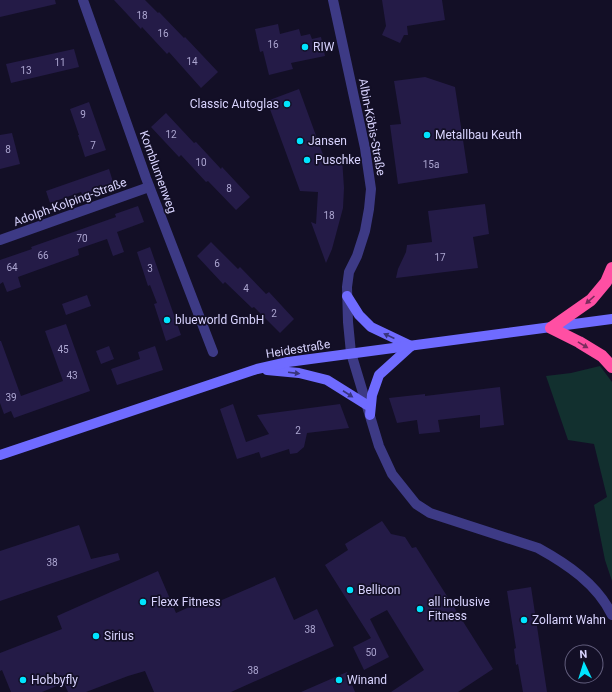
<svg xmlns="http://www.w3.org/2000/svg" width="612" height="692" font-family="Roboto,sans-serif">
  <rect width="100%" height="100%" fill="#130f26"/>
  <!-- green -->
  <path fill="#12302f" d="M600,366l12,16v199l-7,-21 -11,-55 13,-8 -13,-53 -26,-4 -22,-64 25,-3z"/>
  <!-- building -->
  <g fill="#241b47">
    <path d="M0,0h55l1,4 -56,13z"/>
    <path d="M114,0h31l13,13 1,-1 25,26 1,-1 33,35 -17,16 -32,-36 -2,2 -25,-27 -1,2z"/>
    <path d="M382,0h60l3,20 -38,6 1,9h-4l-4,8 -18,-8 4,-9z"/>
    <path d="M278,24l2,10 19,-5 2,7 9,-2 2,5 9,-2 4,19 -34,7 2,6 -24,6 -6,-24 -3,1 -5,-23z"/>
    <path d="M74,49l5,18 -68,16 -5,-19z"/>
    <path d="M425,77l30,10 13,86 -70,11 -8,-59 11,-1 -7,-43z"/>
    <path d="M299,89l27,74 16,-5 2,30 -1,20 -11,41 -6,14 -15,-41 5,2 2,-32 -18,-1 -33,-90z"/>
    <path d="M89,102l17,48 -21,7 -7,-22h1l-9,-26z"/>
    <path d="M166,113l28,30 2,-1 25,27 1,-2 28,30 -14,13 -28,-29 -2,1 -25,-27 -2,2 -28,-30z"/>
    <path d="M12,133l8,31 -20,5v-34z"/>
    <path d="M109,169l5,16 -31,11 -2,-4 -31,11 -4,-12z"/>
    <path d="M485,204l4,30 -16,3 5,31 -82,10 2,-9 8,-17 1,-7 25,-3 -4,-31z"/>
    <path d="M138,206l6,16 -27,10 7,20 -11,4 -6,-17 -29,10 1,6 -61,22 3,10 -14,5 -4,-10 -3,2v-24l32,-11 -1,-2 85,-30 -1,-3z"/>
    <path d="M211,242l27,27 2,-2 26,27 3,-2 25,27 -14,14 -26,-26 -2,1 -27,-26 -2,2 -26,-28z"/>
    <path d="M150,247l31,88 -15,6 -12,-37 3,-1 -7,-18 -2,1 -11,-34z"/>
    <path d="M87,295l4,11 -25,9 -4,-11z"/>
    <path d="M66,324l24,67 -76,27 -3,-7 -7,3 -4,-11v-62h1l20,55 42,-15 -18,-50z"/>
    <path d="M109,346l5,13 -13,5 -5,-13z"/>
    <path d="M155,346l8,24 -46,15 -6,-16 29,-10 -2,-7z"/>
    <path d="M500,387l4,38 -24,3v-13l-42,5 2,12 -21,2 -2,-14 -20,3 -8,-25 36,-4v2z"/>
    <path d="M233,404l13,38 23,-8 -12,-19 83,-11 9,24 -42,5 -3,14 -7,6 -7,1 -1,-5 -28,9 -2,-6 -22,7 -17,-50z"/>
    <path d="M382,521l9,13 14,3 7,11 4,-1 77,122 -35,23h-67l33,-22 -37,-60 -17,9 19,38 -25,13 -11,-23 18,-9 -46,-73 23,-15 -3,-6z"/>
    <path d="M79,525l12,34 27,-6 2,7 -120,41v-50z"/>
    <path d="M158,571l18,42 29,-13 3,6 67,-29 19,43 23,-11 17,37 -103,46h-77l-9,-21 -17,5 -42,16h-18l-4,-9 -22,9h-31l-9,-22 -2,1v-18l62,-24 -5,-13z"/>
    <path d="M531,587l16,105h-24l-5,-28 -2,1 -2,-16 2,-1 -9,-57z"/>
    <path d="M347,672l8,20h-54z"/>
  </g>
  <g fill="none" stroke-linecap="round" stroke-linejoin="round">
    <!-- street -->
    <g stroke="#3d3a85" stroke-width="10">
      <path d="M83,0l63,178 67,174"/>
      <path d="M333,0l32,148 6,41 -2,20 -4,22 -8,25 -8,16 -2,15 1,35 3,31 28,93 13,28 24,30 14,9 108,35c29,16 59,36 74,67"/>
      <path d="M0,240l149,-53"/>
    </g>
    <!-- secondary -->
    <g stroke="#6f6bff" stroke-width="10">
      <path d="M347,296l12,19 12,12 40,19"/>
      <path d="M267,370l32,3 28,7 40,25"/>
      <path d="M370,415l2,-20 7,-20 32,-29"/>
      <path d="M0,455l257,-86 31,-7 324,-43"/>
    </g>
    <!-- highway -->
    <path stroke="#ff4fa3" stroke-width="12" d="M612,268l-6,14 -15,18 -40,28 28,14 23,14 10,11"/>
  </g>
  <!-- one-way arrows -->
  <defs><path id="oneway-solid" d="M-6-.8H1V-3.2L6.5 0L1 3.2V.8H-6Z"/></defs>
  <g fill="#7d2c5e">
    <use href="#oneway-solid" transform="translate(590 300) rotate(138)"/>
    <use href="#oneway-solid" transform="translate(583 345) rotate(31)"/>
  </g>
  <g fill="#38347d">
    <use href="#oneway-solid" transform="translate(389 336) rotate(-155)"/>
    <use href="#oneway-solid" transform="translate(294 373) rotate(7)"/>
    <use href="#oneway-solid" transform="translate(348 394) rotate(33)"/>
  </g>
  <!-- markers -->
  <g fill="#00e5ff" stroke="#130f26" stroke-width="1.5">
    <circle cx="305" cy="47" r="4"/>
    <circle cx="287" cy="104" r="4"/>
    <circle cx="427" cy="135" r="4"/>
    <circle cx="300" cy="141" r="4"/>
    <circle cx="307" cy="160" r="4"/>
    <circle cx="167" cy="320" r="4"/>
    <circle cx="350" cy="590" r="4"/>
    <circle cx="143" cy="602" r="4"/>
    <circle cx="420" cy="609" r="4"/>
    <circle cx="524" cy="620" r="4"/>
    <circle cx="96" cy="636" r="4"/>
    <circle cx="23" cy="680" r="4"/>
    <circle cx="339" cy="680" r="4"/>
  </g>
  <g text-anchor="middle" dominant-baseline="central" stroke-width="3.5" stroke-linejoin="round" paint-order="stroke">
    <!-- number labels -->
    <g font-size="10" fill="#aca6d1">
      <text x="142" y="15">18</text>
      <text x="163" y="33">16</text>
      <text x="273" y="44">16</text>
      <text x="192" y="61">14</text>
      <text x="60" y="62">11</text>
      <text x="26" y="70">13</text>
      <text x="83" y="114">9</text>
      <text x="171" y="134">12</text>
      <text x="93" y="145">7</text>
      <text x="8" y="149">8</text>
      <text x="201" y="162">10</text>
      <text x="431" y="164">15a</text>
      <text x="229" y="188">8</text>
      <text x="329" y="215">18</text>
      <text x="82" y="238">70</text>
      <text x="43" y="255">66</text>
      <text x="440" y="257">17</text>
      <text x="217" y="263">6</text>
      <text x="12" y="267">64</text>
      <text x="150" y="268">3</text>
      <text x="246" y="288">4</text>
      <text x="274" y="313">2</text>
      <text x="63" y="349">45</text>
      <text x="72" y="375">43</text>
      <text x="11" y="397">39</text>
      <text x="298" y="430">2</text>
      <text x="52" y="562">38</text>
      <text x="310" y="629">38</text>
      <text x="371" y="652">50</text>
      <text x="253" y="670">38</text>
    </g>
    <!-- poi labels -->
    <g font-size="12" fill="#d9d4ff" stroke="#130f26" text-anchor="start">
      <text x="313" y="47">RIW</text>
      <text x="279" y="104" text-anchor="end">Classic Autoglas</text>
      <text x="435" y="135">Metallbau Keuth</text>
      <text x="308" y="141">Jansen</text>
      <text x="315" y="160">Puschke</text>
      <text x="175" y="320">blueworld GmbH</text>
      <text x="358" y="590">Bellicon</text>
      <text x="151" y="602">Flexx Fitness</text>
      <text x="428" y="602">all inclusive<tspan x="428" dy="14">Fitness</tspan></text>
      <text x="532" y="620">Zollamt Wahn</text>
      <text x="104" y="636">Sirius</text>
      <text x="31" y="680">Hobbyfly</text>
      <text x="347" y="680">Winand</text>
    </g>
    <!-- street labels -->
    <g font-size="12" fill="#d9d4ff" stroke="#130f26">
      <text transform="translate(372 127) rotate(79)">Albin-Köbis-Straße</text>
      <text transform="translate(158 172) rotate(70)">Kornblumenweg</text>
      <text transform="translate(70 202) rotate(-20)">Adolph-Kolping-Straße</text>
      <text transform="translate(298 349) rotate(-9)">Heidestraße</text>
    </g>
  </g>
  <!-- north arrow -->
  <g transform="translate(584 664) rotate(356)"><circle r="19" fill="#130f26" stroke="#625e7d"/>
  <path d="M0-3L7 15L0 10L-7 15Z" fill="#00e5ff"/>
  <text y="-6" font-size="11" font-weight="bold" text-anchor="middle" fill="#d9d4ff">N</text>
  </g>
</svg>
